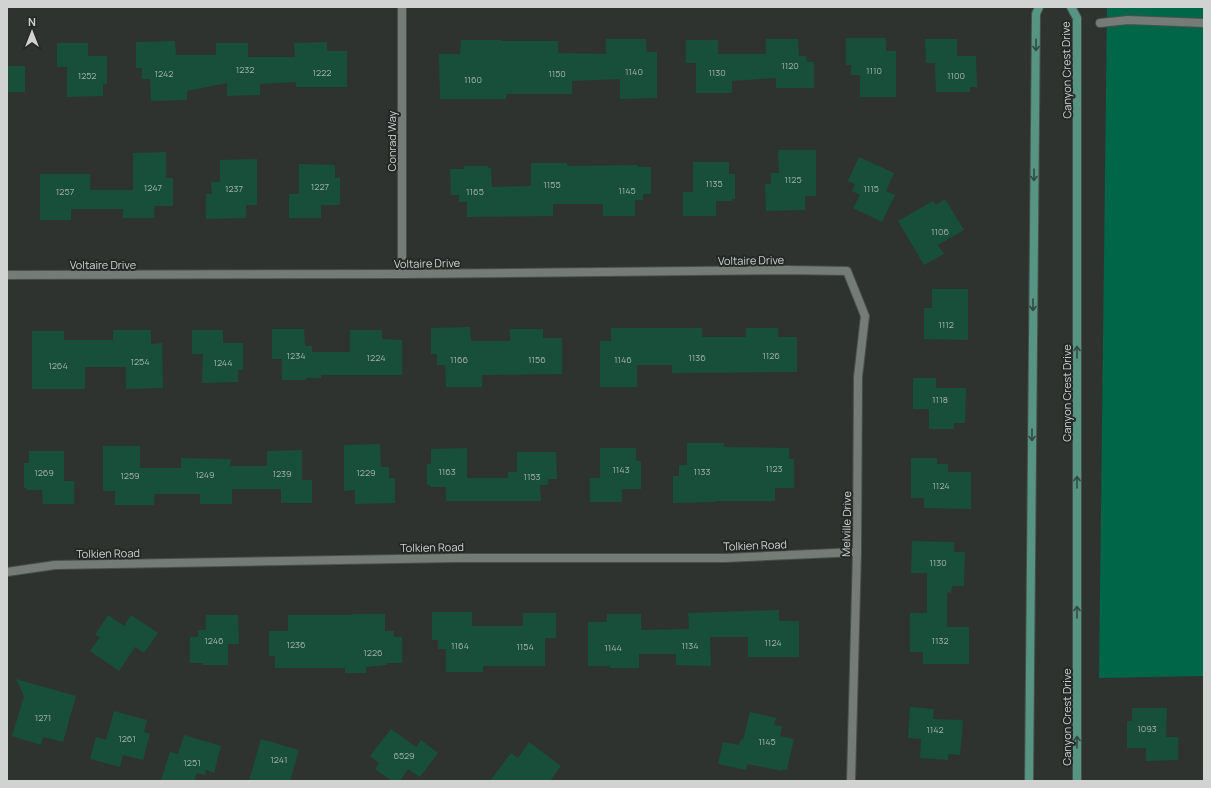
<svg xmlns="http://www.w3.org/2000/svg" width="1211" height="788" font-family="Manrope,sans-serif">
  <rect width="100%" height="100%" fill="#2e3330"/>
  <!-- green -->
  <path fill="#006648" d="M1107,7h97v669l-105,2z"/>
  <!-- building -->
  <g fill="#184f3a">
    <path d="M846,38h40v13h10v46h-36v-22h-9v-10h-5z"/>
    <path d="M606,39h40l1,13h10v46l-37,1v-20l-48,2v13h-66v5h-66l-1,-45h21l1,-14h40v1h57v12l48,1z"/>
    <path d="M766,39h32l1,17h7l1,6h7v26h-38v-10l-44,3v12h-36v-30h-10v-23h32v14h48z"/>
    <path d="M925,39h32v17h19l1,31h-7v5h-34l-1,-29h-9z"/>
    <path d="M175,41l1,14h40v-12h32v14h47l-1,-14 33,-1v9h20v36h-51v-5l-36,2v11l-33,1v-13l-40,8v9l-36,1 -1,-22h-8v-11h-6v-26z"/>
    <path d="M57,43h31v13h19v28h-4v12l-36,1v-30h-10z"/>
    <rect x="7" y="66" width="18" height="26"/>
    <path d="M778,150h38v46h-11v14l-39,1 -1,-27h6v-11h8z"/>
    <path d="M166,152v26h7v28h-19v12h-31v-9h-52v11h-31v-46h50v16h43v-37z"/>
    <path d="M859,157l35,16 -8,18 9,4 -13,27 -29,-14 7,-13 -8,-4 3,-7 -7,-3z"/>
    <path d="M257,159v46h-11v13l-40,1v-25h6l-1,-12h9v-22z"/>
    <path d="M693,162h36v12h6v25h-3v2h-16v15h-33v-24h10z"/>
    <path d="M531,163h36v3l71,-1v2h13v27h-8v6h-8v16h-32v-12h-50v12l-86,1v-15h-8v-7h-8l-1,-26h14v-3h24v2h3l1,19 39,-1z"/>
    <path d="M299,164l36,1v13l5,-1v28h-19v13h-32v-24h10z"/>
    <path d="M945,199l19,31 -26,15 6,9 -20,11 -26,-44 35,-20 3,4z"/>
    <path d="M932,289h36v51l-44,-1v-31h8z"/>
    <path d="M470,327l1,14h39v-12h33v9h19v36l-80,1v12h-36l-1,-22h-8v-11h-6v-26z"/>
    <path d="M611,328h91v9h44v-9h32v9h19v35l-125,1v-8h-35v22h-37v-46h11z"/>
    <path d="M272,329h32l1,17h7v6h38v-22h32v9l20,1v35h-81v3h-15v2h-24v-21h-10z"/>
    <path d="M113,330h38v14l11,-1 1,45 -37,1v-22h-41v22h-53v-58h32v9h49z"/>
    <path d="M192,330h31v13h20v27h-5v12l-36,1 1,-29h-11z"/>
    <path d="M913,378h23v10h30l-1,35h-11v6h-25v-20h-16z"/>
    <path d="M687,443h37v4l65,1v11h5v29h-19v13h-60v1l-42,1v-27h6v-11h8z"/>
    <path d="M380,444l1,23h8v11h6v25l-40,1v-14l-11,1v-46z"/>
    <path d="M103,446h37v22h41v-10l50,1 -1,7h37v-15l35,-1v30h10v23h-31v-14h-49v15h-32v-10h-46v11h-39v-14h-12z"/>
    <path d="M467,448v30h41v-6h9v-20h39l1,27h-9v6h-8l1,16h-95v-14h-16v-2h-3v-21h4v-15z"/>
    <path d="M600,448h36v13h5v28h-19v13h-32v-24h10z"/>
    <path d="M29,451h35v30h10v23h-31l-1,-14h-15v-2h-3v-25h5z"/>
    <path d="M911,458h26v6h11v8h23v37l-47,-1v-10h-13z"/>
    <path d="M912,541l42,1v10h11l-1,34h-12l-1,7 -4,-1v35h22v37h-46v-12h-13v-39h17v-40h-16z"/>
    <path d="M779,610v11h20v36h-51v-20h-38l1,29 -35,-1v-11h-37v14h-29v-2h-22v-44h19v-8h34v16l48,-1 -1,-16z"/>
    <path d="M432,612h40v14h51v-13h33v25h-11v28h-62v6h-37v-23h-8v-9h-6z"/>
    <path d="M353,614h32v17h9v6h8v26h-15v2l-21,2v6h-21v-5h-70v-12h-6v-25h19v-16h65z"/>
    <path d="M108,615l16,11 7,-11 27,18 -14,20 -9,-6 -16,24 -29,-20 10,-14 -5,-2z"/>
    <path d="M206,615h32l1,29h-11v21h-25v-2h-13v-26h8v-7h8z"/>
    <path d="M16,679l60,17 -13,46 -20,-5 -2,8 -29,-9 12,-40z"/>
    <path d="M910,707l24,2 -1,10 30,1 -3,35 -12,-1v6l-28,-2 1,-19 -13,-1z"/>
    <path d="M1132,708h35l-1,29h12v23l-32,1v-13h-19v-27h5z"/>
    <path d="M114,711l33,9 -3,12 6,2 -7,26 -20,-5 -3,12 -30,-8 6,-22 10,3z"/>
    <path d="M750,712l26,6 -2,7 8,1 -2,10 14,3 -7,31 -4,-1v2l-36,-7 -1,6 -28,-6 5,-22 16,3 2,-6 2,1z"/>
    <path d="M391,729l25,18 5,-7 17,13 -18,24 -12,-8 -8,12h-8l-17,-12 4,-6 -9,-7z"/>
    <path d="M184,735l37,11 -7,27 -8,-3 -1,5 -8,-2 -3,8h-33l9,-29 8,2z"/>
    <path d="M261,739l38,11 -9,31h-41z"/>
    <path d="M529,742l32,24 -11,15h-60l21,-28 7,5z"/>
  </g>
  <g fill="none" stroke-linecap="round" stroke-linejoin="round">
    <defs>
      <path id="lane" d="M1100,23l28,-3 76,3"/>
      <g id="street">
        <path d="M402,7v267"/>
        <path d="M7,275l395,-1 385,-4 60,1 18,45 -7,61 -1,175 -6,229"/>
        <path d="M7,572l48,-7 399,-7h271l132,-6"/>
      </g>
      <g id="secondary">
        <path d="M1071,7l6,11v763"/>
        <path d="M1029,781l7,-767 3,-7"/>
      </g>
    </defs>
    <!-- lane casing -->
    <use href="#lane" stroke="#4a4f4c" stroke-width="10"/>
    <!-- street casing -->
    <use href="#street" stroke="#4a4f4c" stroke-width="10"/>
    <!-- secondary casing -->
    <use href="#secondary" stroke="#4a4f4c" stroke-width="10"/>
    <!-- lane -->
    <use href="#lane" stroke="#757c78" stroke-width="8"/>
    <!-- street -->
    <use href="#street" stroke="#757c78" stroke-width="8"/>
    <!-- secondary -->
    <use href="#secondary" stroke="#569581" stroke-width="8"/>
  </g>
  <!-- one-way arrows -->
  <defs><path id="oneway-shaft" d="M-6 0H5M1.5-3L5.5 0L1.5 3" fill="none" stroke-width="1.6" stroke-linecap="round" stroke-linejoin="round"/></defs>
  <g stroke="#334942">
    <use href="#oneway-shaft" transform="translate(1036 45) rotate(90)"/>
    <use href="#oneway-shaft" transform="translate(1034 175) rotate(90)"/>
    <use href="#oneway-shaft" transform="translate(1033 305) rotate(90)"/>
    <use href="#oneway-shaft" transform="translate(1077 352) rotate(-90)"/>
    <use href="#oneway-shaft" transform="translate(1032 435) rotate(90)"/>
    <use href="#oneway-shaft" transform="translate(1077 482) rotate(-90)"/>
    <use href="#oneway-shaft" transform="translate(1077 612) rotate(-90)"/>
    <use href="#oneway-shaft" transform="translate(1077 742) rotate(-90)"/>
  </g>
  <g text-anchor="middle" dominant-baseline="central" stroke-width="4" stroke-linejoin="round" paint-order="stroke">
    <!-- number labels -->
    <g font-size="9" fill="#a2b2ab">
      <text x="790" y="65">1120</text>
      <text x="245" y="69">1232</text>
      <text x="874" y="70">1110</text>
      <text x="634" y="71">1140</text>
      <text x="322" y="72">1222</text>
      <text x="717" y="72">1130</text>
      <text x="164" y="73">1242</text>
      <text x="557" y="73">1150</text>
      <text x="87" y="75">1252</text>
      <text x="956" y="75">1100</text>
      <text x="473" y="79">1160</text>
      <text x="793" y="179">1125</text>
      <text x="714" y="183">1135</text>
      <text x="552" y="184">1155</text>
      <text x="320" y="186">1227</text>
      <text x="153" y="187">1247</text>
      <text x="234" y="188">1237</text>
      <text x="871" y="188">1115</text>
      <text x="627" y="190">1145</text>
      <text x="65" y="191">1257</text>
      <text x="475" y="191">1165</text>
      <text x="940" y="231">1106</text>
      <text x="946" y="324">1112</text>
      <text x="296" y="355">1234</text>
      <text x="771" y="355">1126</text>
      <text x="376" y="357">1224</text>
      <text x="697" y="357">1136</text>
      <text x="459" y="359">1166</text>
      <text x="537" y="359">1156</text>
      <text x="623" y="359">1146</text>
      <text x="140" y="361">1254</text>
      <text x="223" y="362">1244</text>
      <text x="58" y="365">1264</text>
      <text x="940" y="399">1118</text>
      <text x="774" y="468">1123</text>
      <text x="621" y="469">1143</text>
      <text x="447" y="471">1163</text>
      <text x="702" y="471">1133</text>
      <text x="44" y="472">1269</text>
      <text x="366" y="472">1229</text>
      <text x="282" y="473">1239</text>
      <text x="205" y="474">1249</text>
      <text x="130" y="475">1259</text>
      <text x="532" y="476">1153</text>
      <text x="941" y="485">1124</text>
      <text x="938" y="562">1130</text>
      <text x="214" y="640">1246</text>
      <text x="940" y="640">1132</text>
      <text x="773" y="642">1124</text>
      <text x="296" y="644">1236</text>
      <text x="460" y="645">1164</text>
      <text x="690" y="645">1134</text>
      <text x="525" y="646">1154</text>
      <text x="613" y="647">1144</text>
      <text x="373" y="652">1226</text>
      <text x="43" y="717">1271</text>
      <text x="1147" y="728">1093</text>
      <text x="935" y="729">1142</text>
      <text x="127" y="738">1261</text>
      <text x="767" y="741">1145</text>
      <text x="404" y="755">6529</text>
      <text x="279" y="759">1241</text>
      <text x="192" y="762">1251</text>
    </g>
    <!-- street labels -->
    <g font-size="11" fill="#d0d3d1" stroke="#242927">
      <text transform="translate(1066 70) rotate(-91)">Canyon Crest Drive</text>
      <text transform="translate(391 141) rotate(-90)">Conrad Way</text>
      <text transform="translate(751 260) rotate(-1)">Voltaire Drive</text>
      <text transform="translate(427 263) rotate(-1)">Voltaire Drive</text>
      <text x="103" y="264">Voltaire Drive</text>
      <text transform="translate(1066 393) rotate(-90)">Canyon Crest Drive</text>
      <text transform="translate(846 524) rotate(-89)">Melville Drive</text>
      <text transform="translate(755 545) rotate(-2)">Tolkien Road</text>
      <text transform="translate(432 547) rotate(-1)">Tolkien Road</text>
      <text transform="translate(108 553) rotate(-1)">Tolkien Road</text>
      <text transform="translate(1066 717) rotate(-90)">Canyon Crest Drive</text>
    </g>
  </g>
  <!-- border -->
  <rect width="1211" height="788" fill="none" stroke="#d0d3d1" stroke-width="16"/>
  <!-- north arrow -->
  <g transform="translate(32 32)" stroke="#242927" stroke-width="3" paint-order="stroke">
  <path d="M0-3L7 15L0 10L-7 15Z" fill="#d0d3d1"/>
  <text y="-6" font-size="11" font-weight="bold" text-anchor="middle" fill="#d0d3d1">N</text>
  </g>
</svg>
